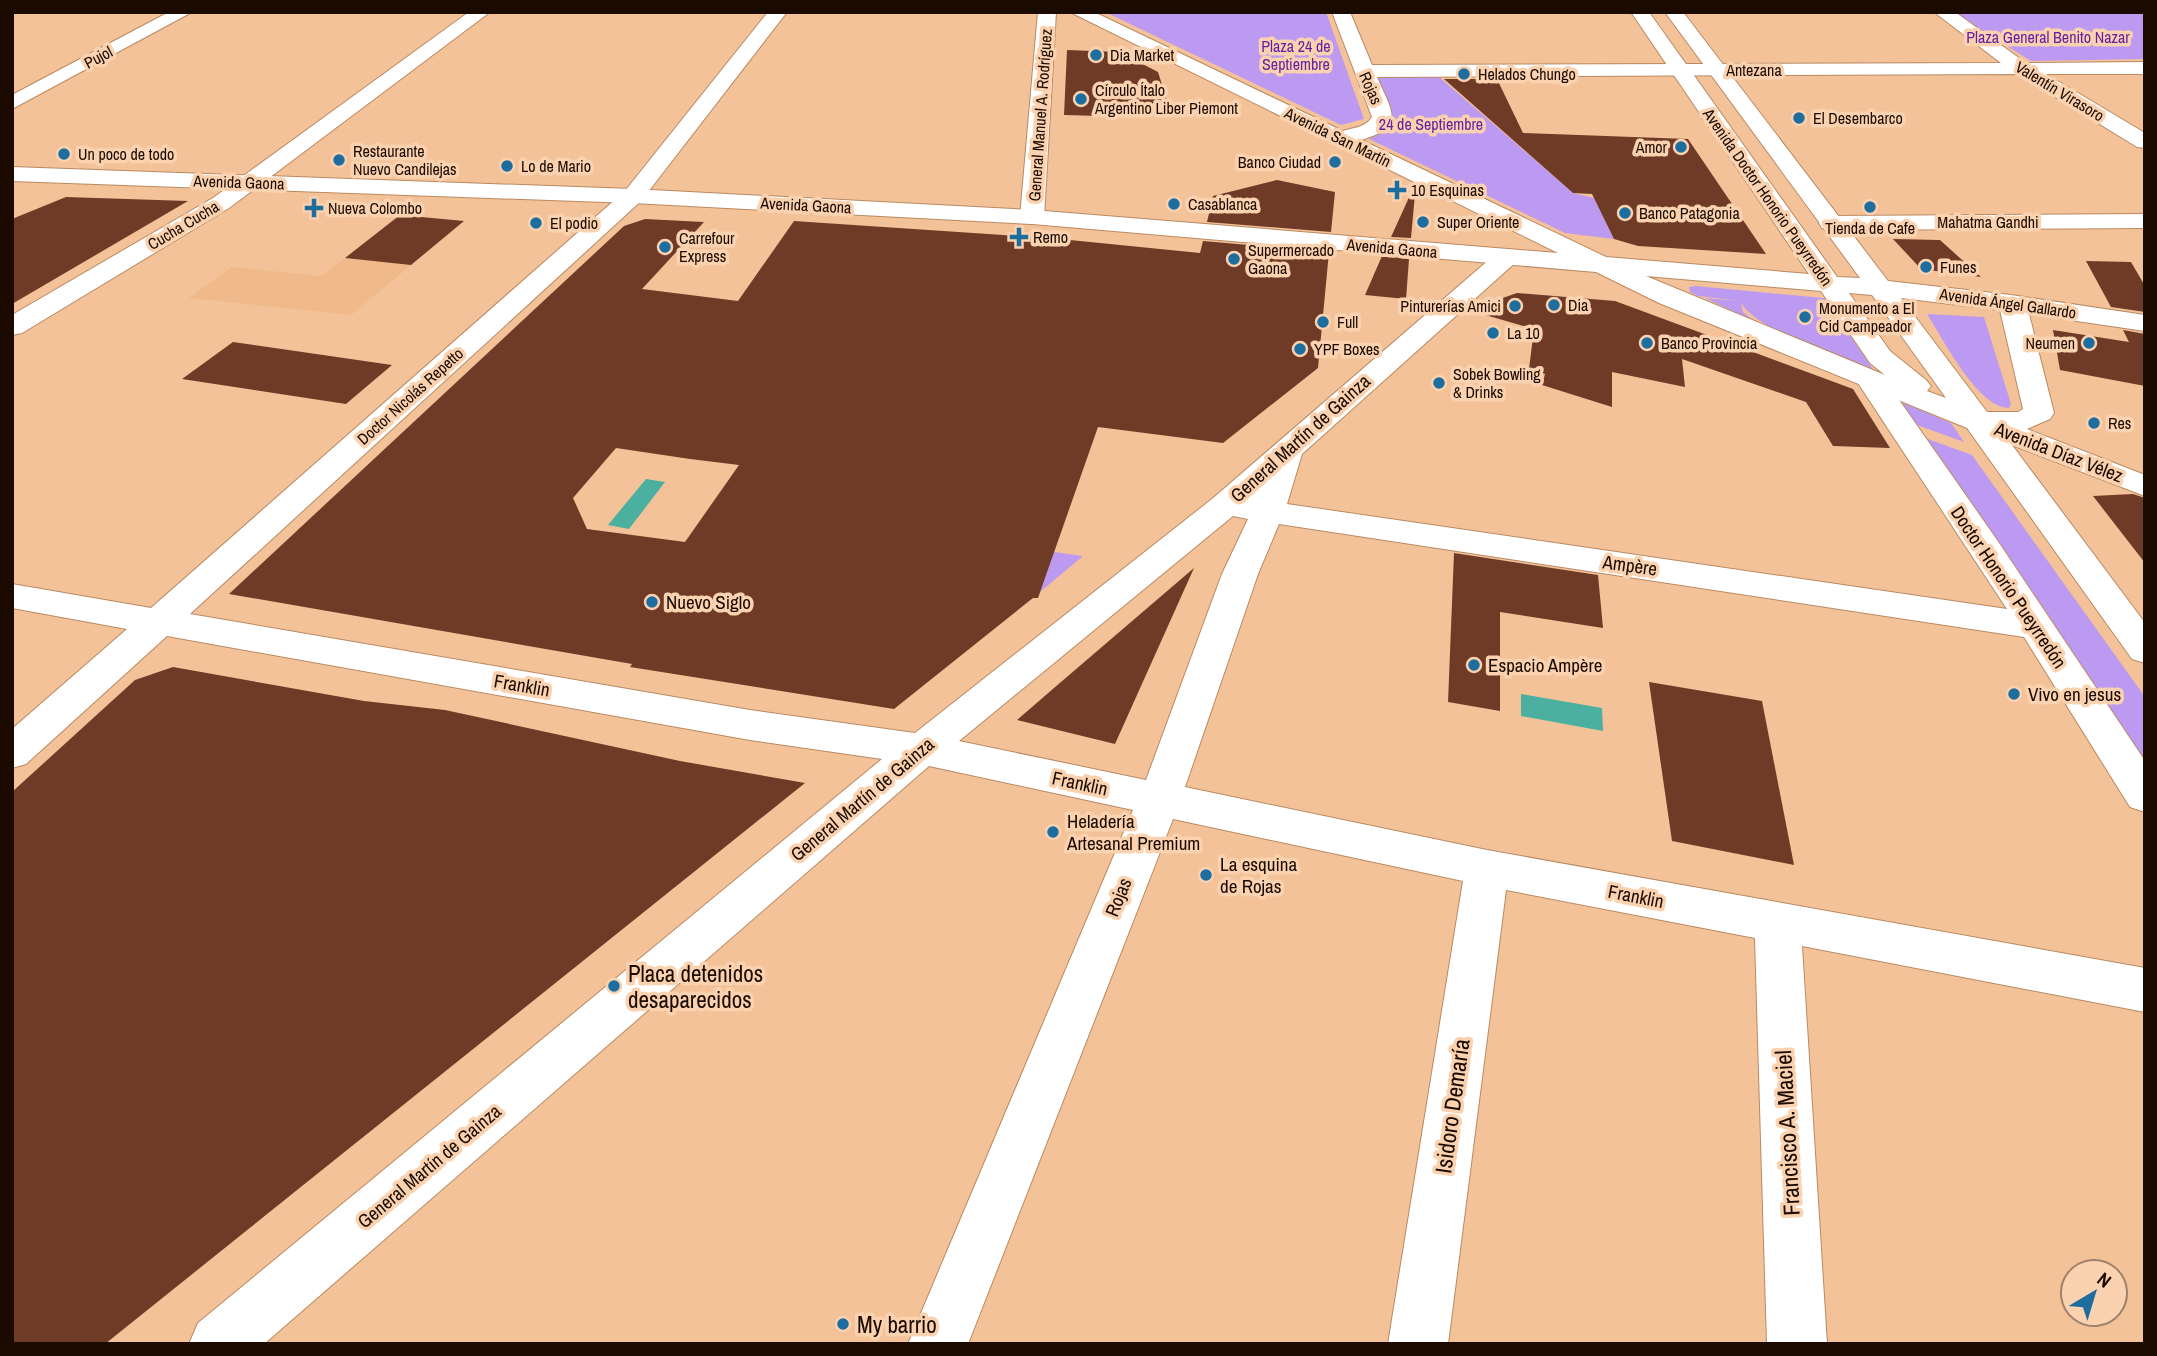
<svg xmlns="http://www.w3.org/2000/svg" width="2157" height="1356" font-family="'Archivo Narrow',sans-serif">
  <rect width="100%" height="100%" fill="#f4c298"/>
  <!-- built -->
  <path fill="#f0b989" d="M345,258l66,7 -60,50 -162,-17 43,-31 89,9z"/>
  <!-- green -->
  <g fill="#bd9af2">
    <path d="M1105,12h221l38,107 -23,6z"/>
    <path d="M1952,12h193v47l-114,2z"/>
    <path d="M1374,75l64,1 135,117 21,5 20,41 -49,-6 -196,-94 22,-10z"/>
    <path d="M1696,286l128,12 49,71c-33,-13 -114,-37 -132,-66l2,9 14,11 -52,-25 35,3 -42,-5 -8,-4 -1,-5z"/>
    <path d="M1927,314l57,3 27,87 -2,4c-31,0 -66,-69 -82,-94z"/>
    <path d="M1906,404l45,19 13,19 -58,-21 -7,-16z"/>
    <path d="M1917,435l55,20 173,242v73z"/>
    <path d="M1054,552l29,4 -43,36z"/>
  </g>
  <!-- water -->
  <g fill="#4bb0a0">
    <path d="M646,479l19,3 -36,47 -21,-4z"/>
    <path d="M1521,694l81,14 1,23 -82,-15z"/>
  </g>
  <!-- building -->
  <g fill="#6f3b27" fill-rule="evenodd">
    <path d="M1067,50l52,2 39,20 13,41 -36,-1 1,5 -72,-2z"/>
    <path d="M1444,79h53l26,54 165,6 78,115 -128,-8 -24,-7 -22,-45 -19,-1z"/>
    <path d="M1277,180l58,12 -4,40 -124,-10 6,-26z"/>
    <path d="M1411,193l4,1 -4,44 -20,-1z"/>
    <path d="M66,197l122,4 -176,103v-85z"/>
    <path d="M400,215l64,6 -53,44 -66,-7z"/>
    <path d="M645,219l59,3 -62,67 96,12 56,-80 256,17 150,15 3,-12 126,11 -11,116 -95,75 -125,-16 -60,171h-5l-139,111 -264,-42 2,-3 -403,-70 395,-368zM616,448l74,11 49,6 -54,77 -98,-13 -14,-31z"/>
    <path d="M1893,239l47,1 41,37 -60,-8z"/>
    <path d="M1382,256l27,3 -3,40 -41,-4z"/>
    <path d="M2086,261l45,1 14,24v26l-34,-5z"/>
    <path d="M1517,293l98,8 238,88 37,59 -57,-2 -27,-44 -124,-43 3,28 -73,-15v35l-70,-22 3,-11 -16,-5 5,-40 -66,-19z"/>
    <path d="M2053,330l76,12 -6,-12 22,4v52l-85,-16z"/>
    <path d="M233,342l159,23 -46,39 -164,-25z"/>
    <path d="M2133,494l12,4v65l-52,-67z"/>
    <path d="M1454,553l144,22 5,53 -103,-16v99l-52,-9z"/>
    <path d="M1194,568l-79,176 -98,-24 37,-32z"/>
    <path d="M173,667l191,34 81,9 235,51 125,22 -700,561h-93v-552l123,-112z"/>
    <path d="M1649,682l113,19 32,164 -122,-24z"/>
  </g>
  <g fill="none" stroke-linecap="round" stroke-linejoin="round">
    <defs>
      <g id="street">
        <path d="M169,12h23l-180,97v-14z"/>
        <path d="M469,12h21l-261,196 -207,125 -10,2v-20l201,-117z"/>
        <path d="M768,12h19l-146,189 -451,413 560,96 165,23 297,-234 286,-247 9,-3 9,3 4,5 -4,5 -214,192 -15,50 720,105 -151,-229 5,-6 10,-3 10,3 116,166 148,221v51l-15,-5 -106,-170 -745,-113 -21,50 -73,213 302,63 658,118v44l-343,-66 25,398h-60l-12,-406 -249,-48 -58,454h-60l75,-463 -290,-62 -205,525h-60l225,-534 -204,-44 -665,578h-75l9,-21 684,-564 -132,-19 -583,-104 -141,128 -14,4v-39l115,-100 -115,-21v-24l139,24 474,-417zM1233,516l15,3 -26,55 -76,206 -187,-39z"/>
        <path d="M1038,12h18l-12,205 -3,5 -9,2 -9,-2 -3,-5z"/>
        <path d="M1332,12h18l22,53 629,-2 -67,-51h21l71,51 119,-1v12h-99l99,59v15l-8,-1 -119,-73 -641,3c12,29 30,49 -10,61 -12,4 -22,8 -34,6l-3,-5c10,-13 33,-7 42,-22z"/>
        <path d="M2145,214v14l-314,2 -9,-2 -3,-5 3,-5 9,-2z"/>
      </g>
      <path id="secondary" d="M1070,12h24l512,245 203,17 -178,-262h18l188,265 23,1 -195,-266h18l205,269 123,14 134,20v16l-116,-17 25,99 -4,6 -23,10 118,46v21l-133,-51 133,178v40l-13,-4 -165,-231 -308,-125 -63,-31 -564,-48 -399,-21 -621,-22v-14l621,22 399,21 526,43zM1646,276l175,15 49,72 15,12zM1849,293l23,2 74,103 -19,-7 4,-5 -5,-6 -36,-29zM1901,298l99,12 23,99 -5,3h-31z"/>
    </defs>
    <!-- street casing -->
    <use href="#street" stroke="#b98a62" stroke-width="2"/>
    <!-- secondary casing -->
    <use href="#secondary" stroke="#b98a62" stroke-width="2"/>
    <!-- street -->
    <use href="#street" fill="#fff" fill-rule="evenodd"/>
    <!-- secondary -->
    <use href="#secondary" fill="#fff" fill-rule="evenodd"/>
  </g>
  <!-- markers -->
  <g fill="#1e6d9f" stroke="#fad2b0" stroke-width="2.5">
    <circle cx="1096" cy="55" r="7"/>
    <circle cx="1464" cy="74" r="7"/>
    <circle cx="1081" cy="99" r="7"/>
    <circle cx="1799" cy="118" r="7"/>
    <circle cx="1681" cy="147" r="7"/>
    <circle cx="64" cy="154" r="7"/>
    <circle cx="339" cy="160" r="7"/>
    <circle cx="1335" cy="162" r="7"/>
    <circle cx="507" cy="166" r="7"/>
    <path d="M1393.5 179.5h7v7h7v7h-7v7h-7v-7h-7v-7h7z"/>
    <circle cx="1174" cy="204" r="7"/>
    <circle cx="1870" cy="207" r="7"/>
    <path d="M310.5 197.5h7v7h7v7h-7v7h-7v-7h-7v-7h7z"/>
    <circle cx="1625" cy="213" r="7"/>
    <circle cx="1423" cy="222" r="7"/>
    <circle cx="536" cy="223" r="7"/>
    <path d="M1015.5 226.5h7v7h7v7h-7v7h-7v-7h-7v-7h7z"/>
    <circle cx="665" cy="247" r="7"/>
    <circle cx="1234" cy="259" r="7"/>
    <circle cx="1926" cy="267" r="7"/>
    <circle cx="1554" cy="305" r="7"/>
    <circle cx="1515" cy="306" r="7"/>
    <circle cx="1805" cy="317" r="7"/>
    <circle cx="1323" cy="322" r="7"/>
    <circle cx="1493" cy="333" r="7"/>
    <circle cx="1647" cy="343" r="7"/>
    <circle cx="2089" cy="343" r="7"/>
    <circle cx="1300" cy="349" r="7"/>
    <circle cx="1439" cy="383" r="7"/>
    <circle cx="2094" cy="423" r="7"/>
    <circle cx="652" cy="602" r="7"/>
    <circle cx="1474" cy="665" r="7"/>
    <circle cx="2014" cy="694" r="7"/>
    <circle cx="1053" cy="832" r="7"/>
    <circle cx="1206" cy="875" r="7"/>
    <circle cx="614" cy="986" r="7"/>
    <circle cx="843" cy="1324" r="7"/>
  </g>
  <g text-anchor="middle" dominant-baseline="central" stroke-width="7" stroke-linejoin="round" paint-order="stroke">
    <!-- far-park labels -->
    <g font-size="16" fill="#6422a3" stroke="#fad2b0">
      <text x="2048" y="37">Plaza General Benito Nazar</text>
      <text x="1296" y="46">Plaza 24 de<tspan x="1296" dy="18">Septiembre</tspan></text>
      <text x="1431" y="124">24 de Septiembre</text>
    </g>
    <!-- far-poi labels -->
    <g font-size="16" fill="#1a0a00" stroke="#fad2b0" text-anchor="start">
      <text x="1110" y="55">Dia Market</text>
      <text x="1478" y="74">Helados Chungo</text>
      <text x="1095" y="90">Círculo Ítalo<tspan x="1095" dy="18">Argentino Liber Piemont</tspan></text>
      <text x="1813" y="118">El Desembarco</text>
      <text x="1667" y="147" text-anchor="end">Amor</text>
      <text x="353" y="151">Restaurante<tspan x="353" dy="18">Nuevo Candilejas</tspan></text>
      <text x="78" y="154">Un poco de todo</text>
      <text x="1321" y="162" text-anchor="end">Banco Ciudad</text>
      <text x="521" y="166">Lo de Mario</text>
      <text x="1411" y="190">10 Esquinas</text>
      <text x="1188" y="204">Casablanca</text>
      <text x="328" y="208">Nueva Colombo</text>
      <text x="1639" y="213">Banco Patagonia</text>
      <text x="1437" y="222">Super Oriente</text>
      <text x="550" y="223">El podio</text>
      <text x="1870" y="228" text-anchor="middle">Tienda de Cafe</text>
      <text x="1033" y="237">Remo</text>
      <text x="679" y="238">Carrefour<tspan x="679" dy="18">Express</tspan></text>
      <text x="1248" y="250">Supermercado<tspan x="1248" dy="18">Gaona</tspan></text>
      <text x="1940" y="267">Funes</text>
      <text x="1568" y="305">Dia</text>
      <text x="1501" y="306" text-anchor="end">Pinturerías Amici</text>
      <text x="1819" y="308">Monumento a El<tspan x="1819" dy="18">Cid Campeador</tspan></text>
      <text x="1337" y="322">Full</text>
      <text x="1507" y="333">La 10</text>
      <text x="1661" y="343">Banco Provincia</text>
      <text x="2075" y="343" text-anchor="end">Neumen</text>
      <text x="1314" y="349">YPF Boxes</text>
      <text x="1453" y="374">Sobek Bowling<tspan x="1453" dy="18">&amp; Drinks</tspan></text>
      <text x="2108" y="423">Res</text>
    </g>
    <!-- far-street labels -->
    <g font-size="16" fill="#1a0a00" stroke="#fad2b0">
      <text transform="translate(98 57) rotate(-28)">Pujol</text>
      <text x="1754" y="70">Antezana</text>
      <text transform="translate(1371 88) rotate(66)">Rojas</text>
      <text transform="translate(2060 91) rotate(31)">Valentín Virasoro</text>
      <text transform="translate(1040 115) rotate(-86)">General Manuel A. Rodríguez</text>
      <text transform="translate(1338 137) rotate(26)">Avenida San Martín</text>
      <text transform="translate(239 182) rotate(2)">Avenida Gaona</text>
      <text transform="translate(1768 197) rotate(55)">Avenida Doctor Honorio Pueyrredón</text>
      <text transform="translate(806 205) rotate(3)">Avenida Gaona</text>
      <text x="1988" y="222">Mahatma Gandhi</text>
      <text transform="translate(183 225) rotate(-31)">Cucha Cucha</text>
      <text transform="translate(1392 248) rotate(5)">Avenida Gaona</text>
      <text transform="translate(2008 303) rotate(8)">Avenida Ángel Gallardo</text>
      <text transform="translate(410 396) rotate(-42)">Doctor Nicolás Repetto</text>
    </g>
    <!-- street labels -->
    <g font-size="19" fill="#1a0a00" stroke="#fad2b0">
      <text transform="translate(1300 438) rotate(-42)">General Martín de Gainza</text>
      <text transform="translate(2059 452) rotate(21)">Avenida Díaz Vélez</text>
      <text transform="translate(1630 565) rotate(8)">Ampère</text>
      <text transform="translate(2009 587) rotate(56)">Doctor Honorio Pueyrredón</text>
      <text transform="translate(522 685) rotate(10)">Franklin</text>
      <text transform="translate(1080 783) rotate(12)">Franklin</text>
      <text transform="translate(862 799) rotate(-40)">General Martín de Gainza</text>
      <text transform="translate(1636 896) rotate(11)">Franklin</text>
      <text transform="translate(1118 897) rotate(-68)">Rojas</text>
      <text transform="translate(429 1166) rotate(-40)">General Martín de Gainza</text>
    </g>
    <!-- poi labels -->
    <g font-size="19" fill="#1a0a00" stroke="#fad2b0" text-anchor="start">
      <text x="666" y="602">Nuevo Siglo</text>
      <text x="1488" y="665">Espacio Ampère</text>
      <text x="2028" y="694">Vivo en jesus</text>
      <text x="1067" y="821">Heladería<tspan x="1067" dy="22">Artesanal Premium</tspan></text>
      <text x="1220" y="864">La esquina<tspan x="1220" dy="22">de Rojas</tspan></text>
    </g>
    <!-- near-poi labels -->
    <g font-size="23" fill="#1a0a00" stroke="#fad2b0" text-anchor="start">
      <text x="628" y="973">Placa detenidos<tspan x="628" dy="26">desaparecidos</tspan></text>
      <text x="857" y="1324">My barrio</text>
    </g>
    <!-- near-street labels -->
    <g font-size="23" fill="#1a0a00" stroke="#fad2b0">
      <text transform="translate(1452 1106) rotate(-82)">Isidoro Demaría</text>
      <text transform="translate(1787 1133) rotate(-93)">Francisco A. Maciel</text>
    </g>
  </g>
  <!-- border -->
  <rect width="2157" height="1356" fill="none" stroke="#1a0a00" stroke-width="28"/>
  <!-- north arrow -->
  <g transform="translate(2094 1293) rotate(38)"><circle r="33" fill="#fad2b0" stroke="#a0826a" stroke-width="2"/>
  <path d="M0-5L12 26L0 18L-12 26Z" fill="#1e6d9f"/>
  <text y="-10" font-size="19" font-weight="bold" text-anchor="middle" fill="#1a0a00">N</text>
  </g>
</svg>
